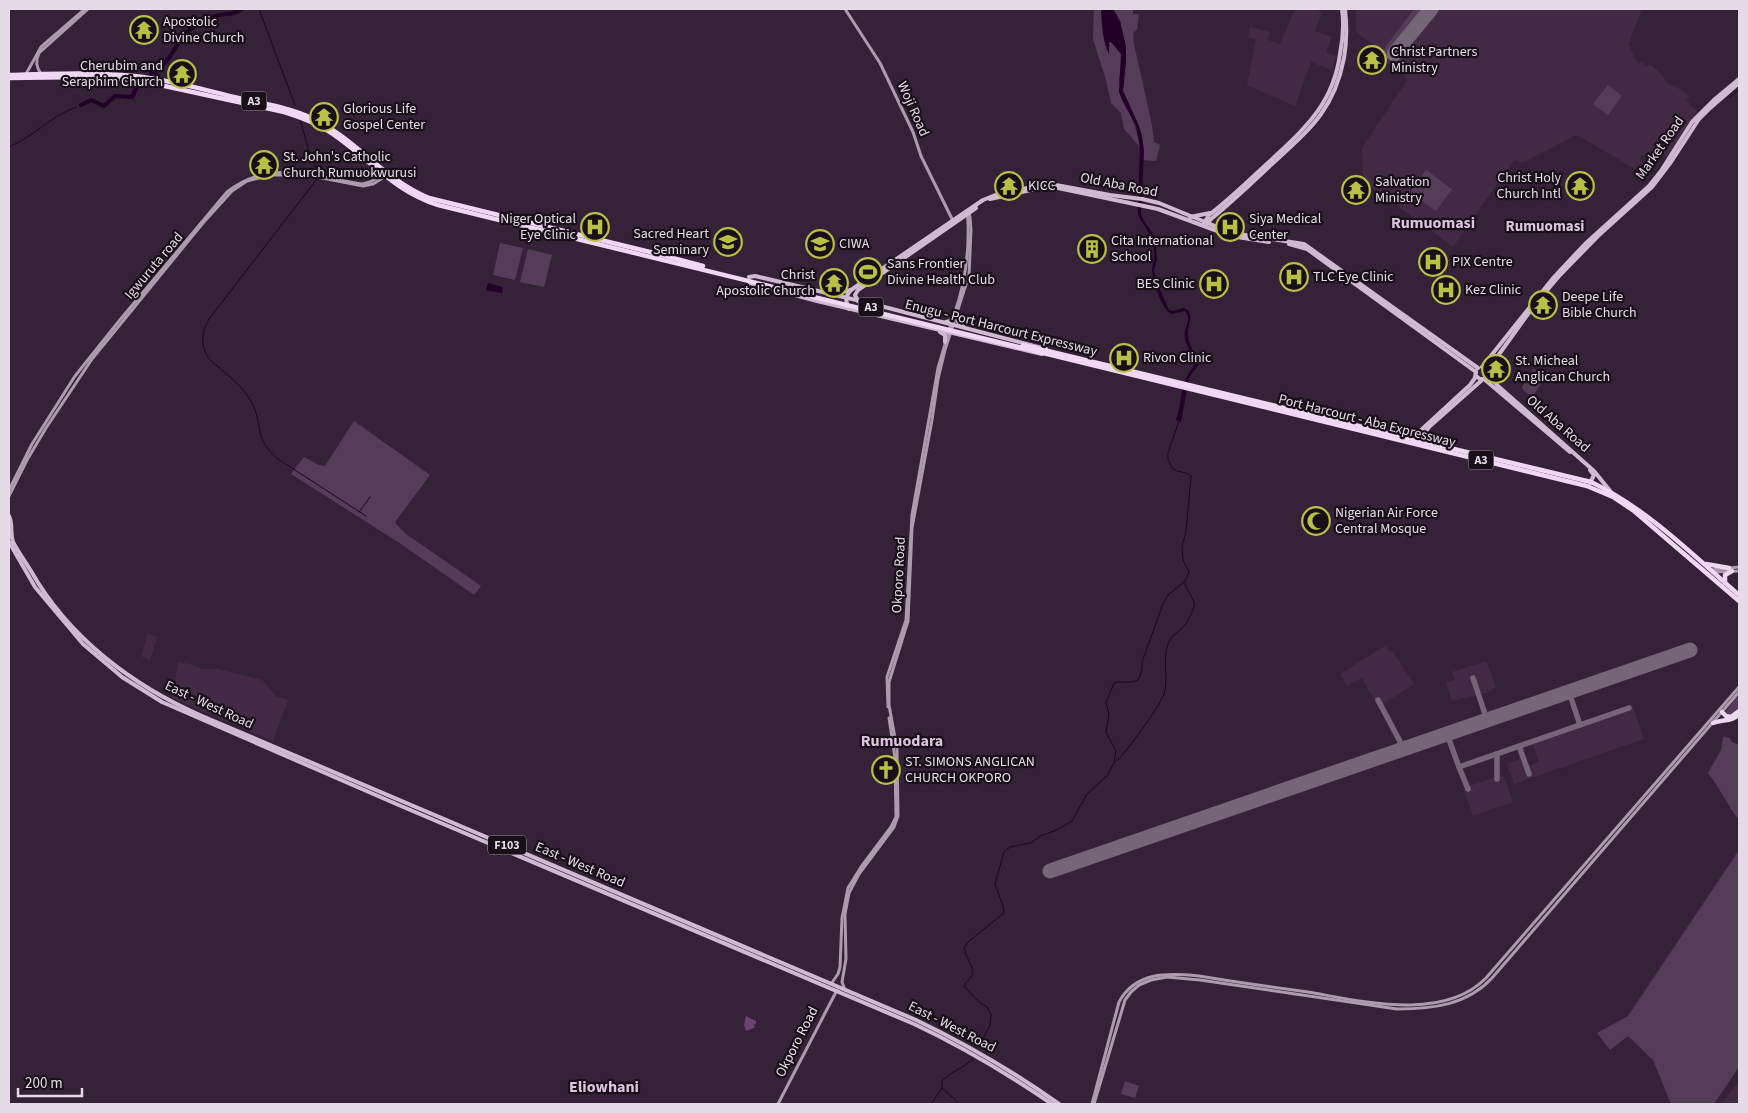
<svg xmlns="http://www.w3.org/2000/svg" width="1748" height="1113" font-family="'Source Sans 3',sans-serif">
  <rect width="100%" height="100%" fill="#352238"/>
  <!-- built -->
  <g fill="#422a45">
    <path d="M1295,9h21l6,4 -7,18 17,6 -6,15 10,4 -4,14 -21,-8 -16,44 -48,-21 9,-46 -8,-2 2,-10 20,5 -2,8 12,4z"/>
    <path d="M1356,9h286l-14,36 2,1 3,9 6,9 2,-2 6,5 3,-3 7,6 14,17 2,-2 17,11 -4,5 12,12 -31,46 -6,-10 -22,8 6,10 -3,6 -65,-38 -55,28 -8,-3 -61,87 -90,-67 -1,-32 46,-69 -31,-24 -1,-8 -20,-15z"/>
    <path d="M148,633l9,4 -7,24 -9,-5z"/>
    <path d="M1385,646l5,6 2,-1 22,33 -36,23 -16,-29 -15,8 -7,-12z"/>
    <path d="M1486,661l10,26 -10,6 -34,8 -6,-18 9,-3 -3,-8z"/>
    <path d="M178,662l12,2 13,5h15l44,11 15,17 11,3 -15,41 -101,-43z"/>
    <path d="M1632,704l12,35 -130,45 -7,-20 13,-5 3,9 16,-6 -8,-23z"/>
    <path d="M1503,775l10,27 -40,14 -10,-28z"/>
    <path d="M1736,1084l3,2v18h-17z"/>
  </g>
  <!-- green -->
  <g fill="#553d59">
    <path d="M1094,9h7c1,14 1,27 9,39l-1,-6 3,1 9,11c3,11 -4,22 -1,32 6,21 17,39 20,61l-16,-18 -3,-16 -10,-10 -5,-23 -13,-41z"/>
    <path d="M1113,9h20v5h6l-2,16 -4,3 1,11 18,81 2,17 6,3 -4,16 -13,-1 -1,-24 -9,-23 -10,-22 3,-30v-14l-6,-26z"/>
    <path d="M1414,9h12l-37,44 6,4 1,-2 14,11 -4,5 -25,-18z"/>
    <path d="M1608,85l14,11 -14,19 -15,-11z"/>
    <path d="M1426,170l26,19 -16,22 -26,-18z"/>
    <path d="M500,243l23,5 -8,32 -22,-5z"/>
    <path d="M528,249l24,6 -8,32 -24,-5z"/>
    <path d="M1533,369l8,3 4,5 -10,16 -5,2 -6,-4 -2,-4z"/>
    <path d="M354,421l76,54 -35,47 2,3 9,9 75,52 -7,9 -73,-51 -110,-70 13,-17 15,8 6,1z"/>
    <path d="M1739,695v14l-6,6h-5l-3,-3z"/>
    <path d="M1723,737l7,1 2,4 7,3v75c-12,-15 -19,-32 -31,-47l13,-23z"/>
    <path d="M1739,850v217l-25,37h-43l-18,-44 -25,-24 -18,14 -13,-17 31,-17z"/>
    <path d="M1125,1081l14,5 -4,12 -14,-4z"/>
  </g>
  <!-- forest -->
  <path fill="#6c4372" d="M746,1016l10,5v3l-3,1 2,1 -1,2 -8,3 -2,-6z"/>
  <!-- water -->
  <g fill="#220028">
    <path d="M1101,9h12l7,12 6,26v14l-3,30 16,35 3,10 2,15 -3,63 3,7 11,16 2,23 -3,10 1,4 3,11 11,25 3,1 12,-3 5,3c4,9 -2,14 -1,24 0,9 7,20 13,26l-12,17 -8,44 -5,-2c8,-25 2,-36 21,-58 -5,-9 -14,-19 -12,-31 2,-8 6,-12 0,-20l-13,3c-10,-3 -20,-34 -20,-45 0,-4 2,-7 2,-11 1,-6 -1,-15 -3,-20 -3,-9 -10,-15 -13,-24l2,-67 -4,-21 -14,-26 -3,-8 2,-38 -10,-12h-2v12c-7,-13 -7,-31 -8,-45z"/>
    <path d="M488,283l15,4 -1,6 -16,-3z"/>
  </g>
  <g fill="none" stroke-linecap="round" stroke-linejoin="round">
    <!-- stream -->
    <g stroke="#220028" stroke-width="1">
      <path d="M259,9l36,96"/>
      <path d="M1730,97l9,-8"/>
      <path d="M300,119l10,36 8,17"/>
      <path d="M9,147c24,-10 42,-31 67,-40"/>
      <path d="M317,179l-108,140c-8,14 -9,27 1,41 15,13 34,26 43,45 11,25 0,32 25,54l88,57"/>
      <path d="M359,512l11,-15"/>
      <path d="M1115,762c8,-4 46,-58 49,-68 5,-16 -2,-34 4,-50 5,-11 8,-9 15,-17 4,-4 9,-14 11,-20 2,-8 -8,-15 -9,-24"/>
      <path d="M979,1047l11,-22 1,-11 -4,-7 -8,-5 -15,-16c2,-5 6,-6 8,-10 3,-9 -7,-19 -8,-28l4,-6 36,-29 -1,-7 -8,-22 9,-32 6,-5 21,-4 9,-7 17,-6 15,-9 15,-27 20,-18 7,-13 2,-12 -10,-19 3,-18 -3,-11 8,-20c8,-3 17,2 25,-4l3,-10v-7l21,-58 5,-9 17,-14 3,-6 1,-3 -6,-12 -1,-14 4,-14 5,-56c-6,-5 -13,-3 -19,-8l-4,-8v-7l11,-32"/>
      <path d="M931,1104l11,-16"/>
      <path d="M960,1104l-18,-16v-7c9,-10 24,-13 32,-24"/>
    </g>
    <!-- river -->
    <g stroke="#220028" stroke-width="4">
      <path d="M151,74c21,-10 24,-34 41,-46 7,-5 16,-10 24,-12 9,-3 19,-1 26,-7"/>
      <path d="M81,105l10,-5 13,6 11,-10 17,1 5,-10 4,-3"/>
    </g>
    <!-- taxiway -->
    <g stroke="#766478" stroke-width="5.5">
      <path d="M1473,678l14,42"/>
      <path d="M1569,692l11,33"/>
      <path d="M1378,700l26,49"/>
      <path d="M1447,734l12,33 170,-59"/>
      <path d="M1519,746l10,28"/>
      <path d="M1497,754v25"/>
      <path d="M1459,767l9,22"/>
    </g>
    <!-- runway -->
    <g stroke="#766478" stroke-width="15">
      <path d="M1394,54l37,-45"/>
      <path d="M1050,871l640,-221"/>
    </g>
    <!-- secondary -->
    <g stroke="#ab9bad" stroke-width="3">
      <path d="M845,9l35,54 33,69 8,24 32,65"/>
      <path d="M26,74l15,-27 44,-38"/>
      <path d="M41,74c-5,-7 -6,-13 -2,-21l49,-44"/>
      <path d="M954,315c9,-25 13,-47 14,-74 0,-9 1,-19 -1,-27"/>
      <path d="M9,490l23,-46 43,-68 44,-55 108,-129c43,-34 88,-15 135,-8l8,-2 15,-9"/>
      <path d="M9,496l18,-36 19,-32 46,-69 111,-136 29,-32 15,-10 24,-6h36l56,11 10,-2 13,-8"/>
      <path d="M1711,570l28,-3"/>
      <path d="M1714,572l25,-1"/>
      <path d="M888,707l-1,-30 19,-57 6,-105 26,-147 13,-44"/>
      <path d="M831,984l7,-10 2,-7 2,-49 6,-30 13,-21 30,-40 5,-10 -1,-59 -6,-40"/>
      <path d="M845,990l-3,-8 4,-23 -1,-45 4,-21 10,-19 35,-47 4,-11 -1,-67 -8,-44v-23l19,-61 4,-93 20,-108 6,-41 7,-29 24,-75 2,-45 -1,-13 -2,-6"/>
      <path d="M778,1104l59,-114"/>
      <path d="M1092,1104l27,-102c17,-31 49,-29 80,-26 36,6 72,11 109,16 53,9 135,30 178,-14l253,-291"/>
      <path d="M1094,1104l31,-104 6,-8 8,-7 12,-5 16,-3 33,3 197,29c36,0 70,-4 95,-31l247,-286"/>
    </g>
    <!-- primary -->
    <g stroke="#cfbad2" stroke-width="4">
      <path d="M990,199l55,-12 13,1 100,21 73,27 38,6"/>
      <path d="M1190,217l20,-4"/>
      <path d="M1204,223l5,-8c21,-16 40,-35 60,-53 35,-33 64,-57 71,-108 3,-15 4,-30 2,-45"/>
      <path d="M1207,224l4,-5c22,-18 42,-37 62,-56 37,-34 61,-53 71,-105 3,-17 3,-32 1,-49"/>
      <path d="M1289,244l18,5 169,123"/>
      <path d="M749,277l6,-1 118,28 173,45"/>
      <path d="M750,283l67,18 225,53"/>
      <path d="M833,294l18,-4"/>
      <path d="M858,301l-3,-6 3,-5 118,-82"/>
      <path d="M849,309c-4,-7 -4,-13 2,-19l132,-90 15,-6 44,-9h14l54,10 32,4 17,4 73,30 72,11 174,124"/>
      <path d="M957,314l1,8 5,4"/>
      <path d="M946,322l4,-1 4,-7"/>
      <path d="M940,332l5,3v7"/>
      <path d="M1482,367l72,-90 31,-33 64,-58 12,-15 31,-49 23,-23 24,-20"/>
      <path d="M1487,371l46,-64 27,-32 38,-39 54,-49 19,-25 28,-43 10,-10 30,-26"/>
      <path d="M1488,374l10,12 96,85 17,21"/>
      <path d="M1476,376l4,3h4"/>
      <path d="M1484,379l86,73"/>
      <path d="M1415,441l5,-10 50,-46 5,-7 1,-7"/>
      <path d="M1418,442l11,-15 53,-47"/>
      <path d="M1590,483l4,-8 -4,-5"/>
      <path d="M9,516c4,8 1,17 4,26 5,10 12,19 18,29 38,67 102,115 171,145l714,304c50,24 98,52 143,84"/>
      <path d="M9,542l26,45 48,57 39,33 40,25 239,104 513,218c49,23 94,50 138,80"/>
    </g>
    <!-- highway -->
    <g stroke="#f0d7f3" stroke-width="4.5">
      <path d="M9,75c41,-1 83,-3 125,1 33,3 67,13 100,21 27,6 55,10 80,22 42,21 71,61 115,79l225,55 49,13"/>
      <path d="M9,78l77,-1 51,3 147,32c17,5 32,11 46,20 38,25 63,59 108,73l1149,281 26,11 21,14 105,90"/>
      <path d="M1023,345l568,137c55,26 102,73 148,113"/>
      <path d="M1424,433l3,10"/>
      <path d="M1407,438l13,-7"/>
      <path d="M1706,564l23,4"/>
      <path d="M1725,583v-8l7,-4"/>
      <path d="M1722,712l4,4 5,1 8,-6"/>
      <path d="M1713,723c10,-4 19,-1 26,-9"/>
    </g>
  </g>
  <!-- icons -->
  <defs>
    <symbol id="temple-ring" viewBox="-11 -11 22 22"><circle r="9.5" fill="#180f19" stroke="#bac046" stroke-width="1.5"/><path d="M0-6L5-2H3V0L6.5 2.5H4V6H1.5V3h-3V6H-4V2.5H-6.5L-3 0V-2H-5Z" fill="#bac046"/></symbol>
    <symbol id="hospital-ring" viewBox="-11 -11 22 22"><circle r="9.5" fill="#180f19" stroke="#bac046" stroke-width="1.5"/><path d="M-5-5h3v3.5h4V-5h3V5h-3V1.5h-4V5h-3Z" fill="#bac046"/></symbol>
    <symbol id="university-ring" viewBox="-11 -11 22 22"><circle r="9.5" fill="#180f19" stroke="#bac046" stroke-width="1.5"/><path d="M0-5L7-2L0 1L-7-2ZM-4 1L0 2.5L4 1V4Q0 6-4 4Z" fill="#bac046"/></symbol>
    <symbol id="building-ring" viewBox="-11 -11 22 22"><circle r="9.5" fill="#180f19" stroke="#bac046" stroke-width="1.5"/><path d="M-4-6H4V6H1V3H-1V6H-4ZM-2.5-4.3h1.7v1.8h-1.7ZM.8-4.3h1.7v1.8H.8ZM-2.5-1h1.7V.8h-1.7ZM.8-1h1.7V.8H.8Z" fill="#bac046"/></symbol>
    <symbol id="stadium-ring" viewBox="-11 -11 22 22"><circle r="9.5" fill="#180f19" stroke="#bac046" stroke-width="1.5"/><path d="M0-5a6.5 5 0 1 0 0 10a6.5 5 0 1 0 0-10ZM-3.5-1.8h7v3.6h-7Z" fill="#bac046"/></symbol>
    <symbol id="mosque-ring" viewBox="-11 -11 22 22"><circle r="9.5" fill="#180f19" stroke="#bac046" stroke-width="1.5"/><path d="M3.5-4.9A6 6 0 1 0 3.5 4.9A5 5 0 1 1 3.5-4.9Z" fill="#bac046"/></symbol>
    <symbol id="church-ring" viewBox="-11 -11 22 22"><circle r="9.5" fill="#180f19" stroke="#bac046" stroke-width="1.5"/><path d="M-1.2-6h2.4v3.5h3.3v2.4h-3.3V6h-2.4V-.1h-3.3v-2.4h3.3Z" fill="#bac046"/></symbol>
  </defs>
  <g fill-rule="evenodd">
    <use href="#temple-ring" x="128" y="14" width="32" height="32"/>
    <use href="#temple-ring" x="1356" y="44" width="32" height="32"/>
    <use href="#temple-ring" x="166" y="58" width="32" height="32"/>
    <use href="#temple-ring" x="308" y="101" width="32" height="32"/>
    <use href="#temple-ring" x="248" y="149" width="32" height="32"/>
    <use href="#temple-ring" x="993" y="170" width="32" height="32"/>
    <use href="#temple-ring" x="1564" y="170" width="32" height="32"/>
    <use href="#temple-ring" x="1340" y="174" width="32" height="32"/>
    <use href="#hospital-ring" x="579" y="211" width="32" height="32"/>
    <use href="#hospital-ring" x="1214" y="211" width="32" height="32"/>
    <use href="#university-ring" x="712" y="226" width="32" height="32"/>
    <use href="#university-ring" x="804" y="228" width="32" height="32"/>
    <use href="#building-ring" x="1076" y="233" width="32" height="32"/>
    <use href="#hospital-ring" x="1417" y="246" width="32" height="32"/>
    <use href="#stadium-ring" x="852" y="256" width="32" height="32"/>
    <use href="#hospital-ring" x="1278" y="261" width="32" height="32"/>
    <use href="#temple-ring" x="818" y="267" width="32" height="32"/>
    <use href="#hospital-ring" x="1198" y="268" width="32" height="32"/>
    <use href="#hospital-ring" x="1430" y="274" width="32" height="32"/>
    <use href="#temple-ring" x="1527" y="289" width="32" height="32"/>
    <use href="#hospital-ring" x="1108" y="342" width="32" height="32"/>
    <use href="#temple-ring" x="1480" y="353" width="32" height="32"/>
    <use href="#mosque-ring" x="1300" y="505" width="32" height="32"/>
    <use href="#church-ring" x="870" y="754" width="32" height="32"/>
  </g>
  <g text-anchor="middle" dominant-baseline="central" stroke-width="4.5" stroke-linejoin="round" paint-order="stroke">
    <!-- shield labels -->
    <g fill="#180f19" stroke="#a99daa" stroke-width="1">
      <rect x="241.5" y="91.5" width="25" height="19" rx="4"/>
      <rect x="858.5" y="297.5" width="25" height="19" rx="4"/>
      <rect x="1468.5" y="450.5" width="25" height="19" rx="4"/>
      <rect x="488" y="835.5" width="38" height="19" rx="4"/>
    </g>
    <g font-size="12" font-weight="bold" fill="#e7dae8">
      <text x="254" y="101">A3</text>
      <text x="871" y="307">A3</text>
      <text x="1481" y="460">A3</text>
      <text x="507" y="845">F103</text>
    </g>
    <!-- poi labels -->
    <g font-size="14" fill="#e7dae8" stroke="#180f19" text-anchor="start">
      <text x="163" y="22">Apostolic<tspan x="163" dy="16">Divine Church</tspan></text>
      <text x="1391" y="52">Christ Partners<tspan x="1391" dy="16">Ministry</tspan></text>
      <text x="163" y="66" text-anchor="end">Cherubim and<tspan x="163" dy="16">Seraphim Church</tspan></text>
      <text x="343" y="109">Glorious Life<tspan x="343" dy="16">Gospel Center</tspan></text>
      <text x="283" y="157">St. John's Catholic<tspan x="283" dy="16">Church Rumuokwurusi</tspan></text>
      <text x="1561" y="178" text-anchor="end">Christ Holy<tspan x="1561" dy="16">Church Intl</tspan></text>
      <text x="1375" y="182">Salvation<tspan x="1375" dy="16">Ministry</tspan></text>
      <text x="1028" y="186">KICC</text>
      <text x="576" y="219" text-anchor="end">Niger Optical<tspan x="576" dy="16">Eye Clinic</tspan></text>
      <text x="1249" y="219">Siya Medical<tspan x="1249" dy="16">Center</tspan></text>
      <text x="709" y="234" text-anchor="end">Sacred Heart<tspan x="709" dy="16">Seminary</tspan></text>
      <text x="1111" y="241">Cita International<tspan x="1111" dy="16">School</tspan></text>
      <text x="839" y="244">CIWA</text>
      <text x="1452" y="262">PIX Centre</text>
      <text x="887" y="264">Sans Frontier<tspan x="887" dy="16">Divine Health Club</tspan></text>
      <text x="815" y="275" text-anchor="end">Christ<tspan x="815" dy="16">Apostolic Church</tspan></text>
      <text x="1313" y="277">TLC Eye Clinic</text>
      <text x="1195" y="284" text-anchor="end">BES Clinic</text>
      <text x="1465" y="290">Kez Clinic</text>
      <text x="1562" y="297">Deepe Life<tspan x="1562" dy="16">Bible Church</tspan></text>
      <text x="1143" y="358">Rivon Clinic</text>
      <text x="1515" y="361">St. Micheal<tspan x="1515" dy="16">Anglican Church</tspan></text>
      <text x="1335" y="513">Nigerian Air Force<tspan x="1335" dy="16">Central Mosque</tspan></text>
      <text x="905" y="762">ST. SIMONS ANGLICAN<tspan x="905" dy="16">CHURCH OKPORO</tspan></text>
    </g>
    <!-- street labels -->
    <g font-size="14" fill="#e7dae8" stroke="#180f19">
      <text transform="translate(913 109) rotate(66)">Woji Road</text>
      <text transform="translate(1660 148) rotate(-55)">Market Road</text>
      <text transform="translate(1119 185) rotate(11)">Old Aba Road</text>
      <text transform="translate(154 266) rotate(-50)">Igwuruta road</text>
      <text transform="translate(1001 328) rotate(14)">Enugu - Port Harcourt Expressway</text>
      <text transform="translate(1367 421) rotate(14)">Port Harcourt - Aba Expressway</text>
      <text transform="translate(1558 424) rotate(41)">Old Aba Road</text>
      <text transform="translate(899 575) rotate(-87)">Okporo Road</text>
      <text transform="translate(209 705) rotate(25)">East - West Road</text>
      <text transform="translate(580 865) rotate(23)">East - West Road</text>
      <text transform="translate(952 1027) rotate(27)">East - West Road</text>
      <text transform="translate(797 1042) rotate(-63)">Okporo Road</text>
    </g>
    <!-- neighbourhood labels -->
    <g font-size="15" font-weight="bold" fill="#dcc3df" stroke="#180f19">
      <text x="1545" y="226">Rumuomasi</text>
    </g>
    <!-- quarter labels -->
    <g font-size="16" font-weight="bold" fill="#dcc3df" stroke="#180f19">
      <text x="1433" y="223">Rumuomasi</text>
      <text x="902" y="741">Rumuodara</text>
      <text x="604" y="1087">Eliowhani</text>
    </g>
  </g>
  <!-- border -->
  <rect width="1748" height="1113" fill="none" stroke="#e7dae8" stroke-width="20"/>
  <!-- scale -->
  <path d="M18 1088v8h64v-8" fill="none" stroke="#e7dae8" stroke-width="2.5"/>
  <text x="25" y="1088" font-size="15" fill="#e7dae8" stroke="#180f19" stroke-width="4" paint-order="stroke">200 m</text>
</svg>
